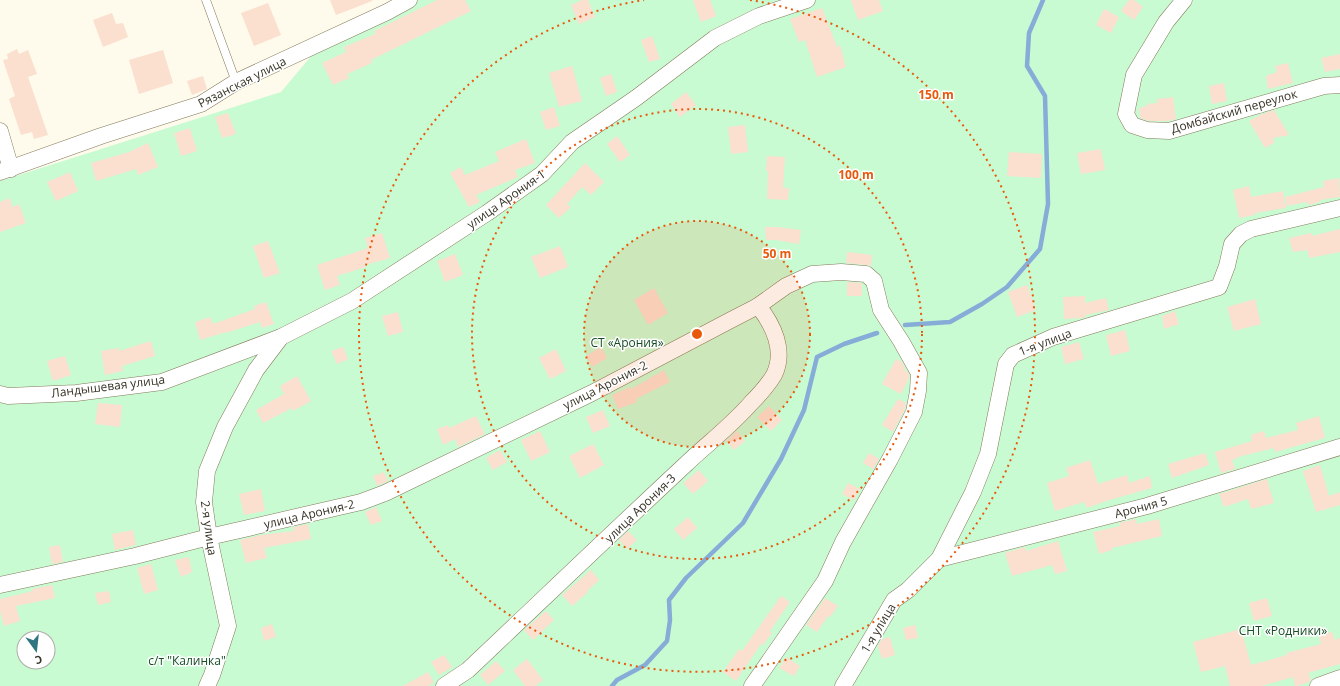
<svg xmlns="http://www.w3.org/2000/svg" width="1340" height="686" font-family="'Open Sans',sans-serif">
  <rect width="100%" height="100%" fill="#fefaec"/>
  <!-- green -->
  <path fill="#c9fbd2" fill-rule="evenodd" d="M403,0h937v686h-1340v-505l281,-89 47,-56zM24,638h24v24h-24z"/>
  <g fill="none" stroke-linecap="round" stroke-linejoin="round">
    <!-- stream -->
    <g stroke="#86acd8" stroke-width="4.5">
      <path d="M905,325l45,-3 32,-18 25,-17 33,-38 8,-45 -3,-108 -18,-30 2,-33 14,-33"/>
      <path d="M612,686l5,-6 28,-15 22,-24 3,-21 -1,-20 17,-22 57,-55 38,-64 23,-49 13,-53 27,-13 33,-11"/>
    </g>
  </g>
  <!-- building -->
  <g fill="#fbdfcf">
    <path d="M330,0h42v1l-36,14z"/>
    <path d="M437,0h28l6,11 -100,49 1,3 -25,11 2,4 -16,7 -11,-22 24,-11 -2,-5 31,-13 -1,-3z"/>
    <path d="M582,0h6l7,17 -16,7 -8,-19z"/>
    <path d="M693,0h17l6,16 -15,6z"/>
    <path d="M851,0h28l4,11 -25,9z"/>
    <path d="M1129,0h5l9,7 -9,13 -13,-9z"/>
    <path d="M268,3l13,32 -27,11 -13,-33z"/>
    <path d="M822,8l15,39 3,-2 6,22 -29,10 -12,-37 -6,2 -9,-23z"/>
    <path d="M1104,9l15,8 -8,16 -15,-8z"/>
    <path d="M112,13l4,11 7,-1 5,14 -25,10 -10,-27z"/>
    <path d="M652,36l8,23 -11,3 -8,-22z"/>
    <path d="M17,49l2,5 9,-4 9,24 -9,3 20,58 -14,4 -2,-7 -11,3 -12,-36 6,-3 -12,-36 5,-1 -1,-5z"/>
    <path d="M163,50l10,33 -34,11 -10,-34z"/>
    <path d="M1340,54v15l-15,3 -4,-14z"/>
    <path d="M1288,63l5,20 -25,6 -2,-13 11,-4 -2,-6z"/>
    <path d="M572,66l10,35 -23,6 -10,-34z"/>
    <path d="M611,74l6,18 -11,4 -6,-18z"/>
    <path d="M203,76l4,13 -15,6 -5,-14z"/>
    <path d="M1224,83l3,18 -15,3 -3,-18z"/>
    <path d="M686,92l10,13 -16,12 -9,-13z"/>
    <path d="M1173,97l3,22 -8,2h-19l-9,-3 -1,-10 8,-2v-2l10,-1v-4z"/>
    <path d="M554,107l6,19 -14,4 -6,-18z"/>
    <path d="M1274,110l15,25 -16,3 1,5 -9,5 -16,-27 13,-7z"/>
    <path d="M228,113l8,21 -14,4 -7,-21z"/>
    <path d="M745,125l3,27 -17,2 -3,-27z"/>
    <path d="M190,128l7,23 -16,5 -7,-23z"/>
    <path d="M617,136l13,19 -10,7 -13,-18z"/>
    <path d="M526,139l9,24 -20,7 3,7 -42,18 4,7 -11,5 -19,-34 11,-6 4,8 34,-14 -4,-9z"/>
    <path d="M148,143l10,24 -20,8 -2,-6 -40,12 -5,-18 38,-11z"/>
    <path d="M1101,149l4,21 -24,4 -4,-21z"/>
    <path d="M1009,152l33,2 -1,24 -34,-2z"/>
    <path d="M767,156l18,1 -2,31h6l-1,12 -21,-1 1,-28h-2z"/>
    <path d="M585,163l19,19 -13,13 -9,-8 -15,17 4,3 -12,11 -13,-13z"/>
    <path d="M70,172l8,19 -22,10 -9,-19z"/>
    <path d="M1339,178l1,19 -20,3v2l-12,3 -1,-3 -20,4 -2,-9 39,-10 -1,-6z"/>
    <path d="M1249,186l2,11 32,-6 3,17 -31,5v2l-16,3 -6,-28z"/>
    <path d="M10,198l2,9 7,-3 7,19 -26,9v-30z"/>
    <path d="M765,227h12l24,3 -2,14 -23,-4h-10z"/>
    <path d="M1340,229v23l-31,6 -2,-8 -14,2 -4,-14 23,-5v3z"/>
    <path d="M382,233l8,25 -25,7 1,2 -29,9 3,9 -15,5 -8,-25 51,-17 -3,-10z"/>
    <path d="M268,241l12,32 -16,5 -11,-32z"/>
    <path d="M560,246l8,21 -28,11 -9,-21z"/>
    <path d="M847,252l25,3 -1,11 -4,-1 -21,-2z"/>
    <path d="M455,254l8,21 -18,7 -8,-21z"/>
    <path d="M847,282l15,1v13h-15z"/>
    <path d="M1027,285l9,25 -19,7 -9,-25z"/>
    <path d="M654,288l14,25 -20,12 -14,-25z"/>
    <path d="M1085,296v7l21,-5 3,12 -23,5v2l-4,1 -18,1 -1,-22z"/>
    <path d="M1255,299l6,25 -27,7 -7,-24z"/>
    <path d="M266,302l8,22 -12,4 -2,-6 -34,11v-1l-26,8 -5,-18 15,-5 3,7 42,-15 -1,-3z"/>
    <path d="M1175,311l4,13 -15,5 -2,-13z"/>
    <path d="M398,312l5,20 -15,4 -6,-20z"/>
    <path d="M1125,330l5,21 -19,5 -5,-21z"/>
    <path d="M151,341l4,15 -33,10 1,5 -18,4 -4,-24 18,-3v3z"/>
    <path d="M1079,342l5,17 -19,5 -4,-17z"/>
    <path d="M343,347l5,12 -11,5 -6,-13z"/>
    <path d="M601,347l6,11 -15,9 -6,-11z"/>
    <path d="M556,349l10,22 -16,8 -11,-21z"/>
    <path d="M65,356l6,19 -18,6 -6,-20z"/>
    <path d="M896,359l6,3 3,6 -1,2 4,2 1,3v3l-8,16 -19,-10z"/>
    <path d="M664,370l6,12 -34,17 1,3 -19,7 -6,-14 18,-8 1,2z"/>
    <path d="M297,376l14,25 -18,10 -1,-3 -29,15 -7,-13 28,-16 -4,-8z"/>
    <path d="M898,399l8,4 -1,6 -12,23 -11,-7z"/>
    <path d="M98,403l24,2 -2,22 -25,-3z"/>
    <path d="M769,406l13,14 -11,11 -14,-14z"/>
    <path d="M603,410l7,16 -17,7 -7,-16z"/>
    <path d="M476,416l9,18 -27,13 -3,-8 -12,6 -6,-16 11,-4 1,3z"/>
    <path d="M1319,416l6,22 -50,14 -1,-4 -36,9v1l-6,2 3,9 -14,4 -6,-21 37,-11 -1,-6 13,-4 2,7 32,-8 -2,-7z"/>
    <path d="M540,431l10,21 -19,9 -10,-21z"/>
    <path d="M737,431l8,10 -11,9 -8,-9z"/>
    <path d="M593,444l11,21 -24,13 -11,-22z"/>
    <path d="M500,450l7,12 -14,8 -7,-12z"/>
    <path d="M869,453l10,6 -6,10 -10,-6z"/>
    <path d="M1205,453l4,12 -37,13 -4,-14z"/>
    <path d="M1090,460l8,24 29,-9 2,8 21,-7 2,12 -46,13 -19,7 -3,-6 -29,9 -8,-28 22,-7 -3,-8z"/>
    <path d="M1320,465l9,31 11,-4v13l-24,7 -13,-41z"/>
    <path d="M699,470l9,11 -15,13 -10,-11z"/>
    <path d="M384,472l4,9 -11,5 -4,-10z"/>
    <path d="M1267,479l7,24 -23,6 -3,-10 -24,8 -5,-13z"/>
    <path d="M848,483l12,6 -6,11 -12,-6z"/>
    <path d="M261,489l4,22 -21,4 -5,-21z"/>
    <path d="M376,507l6,14 -11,4 -6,-13z"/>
    <path d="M688,517l9,11 -14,12 -9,-11z"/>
    <path d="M1136,519l1,5 22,-5 3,17 -50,12v2l-13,4 -6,-22 27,-6 -1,-3z"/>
    <path d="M308,524l3,15 -47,9 3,10 -21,5 -6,-23 21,-5 33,-4 -1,-4z"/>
    <path d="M133,530l3,15 -21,5 -3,-16z"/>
    <path d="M628,531l9,9 -10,9 -8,-9z"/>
    <path d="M1058,541l9,30 -12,3 -3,-9 -40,11 -7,-23 20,-6 1,4z"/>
    <path d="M60,545l3,17 -11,2 -3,-17z"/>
    <path d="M189,557l3,15 -11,5 -6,-17z"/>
    <path d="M151,564l7,26 -14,4 -7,-26z"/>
    <path d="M591,570l8,10 -12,11 1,1 -16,14 -10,-11z"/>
    <path d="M52,585l3,13 -39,8 4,15 -16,5 -4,-15v-12l33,-8 -1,-2z"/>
    <path d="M109,591l2,11 -13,3 -3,-12z"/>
    <path d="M781,596l9,6 -20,29 2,2 -9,12 -2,-1 -25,37 -13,-9 16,-23 3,2z"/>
    <path d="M825,598l13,8 -8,11 -2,-1 -11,16 -11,-7z"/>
    <path d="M1267,598l5,18 -18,5 -5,-18z"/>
    <path d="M546,611l8,9 -21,20 -9,-10z"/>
    <path d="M272,624l4,13 -12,4 -3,-13z"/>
    <path d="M915,625l3,13 -12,2 -3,-12z"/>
    <path d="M1241,629l10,36 36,-10 -1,-2 35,-9 -2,-9 13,-3 3,8 5,-2v26l-32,9 3,7 -2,2 -12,4h-2l-2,-9 -31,9h-32l-5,-20 -24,6 -8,-30z"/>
    <path d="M890,637l5,18 -13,4 -4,-13 4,-7z"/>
    <path d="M444,655l8,12 -13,8 -8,-13z"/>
    <path d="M786,657l14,9 -6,10 -15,-8z"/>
    <path d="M527,659l16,21 -8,6h-10l-12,-16z"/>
    <path d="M496,661l9,10 -17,14 -8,-10z"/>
    <path d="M428,672l6,10 -6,4h-25z"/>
  </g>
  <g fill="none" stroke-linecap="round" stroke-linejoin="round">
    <defs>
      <path id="service" d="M206,0l30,82"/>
      <g id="minor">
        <path d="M1184,0l-18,22 -32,53 -8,39 6,11 15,5 22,1 155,-45 16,-1"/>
        <path d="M0,131l11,38"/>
        <path d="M0,172l101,-36 100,-32 35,-22 151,-70 22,-12"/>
        <path d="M0,394l8,2 68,-3 86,-11 119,-45 71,-36 135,-88 55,-39 30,-32 64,-44 79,-60 44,-22 48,-16"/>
        <path d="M939,559l208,-53 193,-59"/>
        <path d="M0,585l135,-29 74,-19 152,-35 24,-9 207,-100 137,-72 29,-15 28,-20 26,-12 29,-2 25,2 8,7 7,29 20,31 18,32 -1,18 -4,21 -24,47 -47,83 -18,39 -73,105"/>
        <path d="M207,686l5,-11 16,-49 -19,-89 -5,-35 3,-31 18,-44 31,-57 25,-33"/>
        <path d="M444,686l24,-16c72,-68 144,-137 217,-205 22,-21 46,-39 66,-62 8,-8 17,-18 23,-28 12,-24 -1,-51 -16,-69"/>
        <path d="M843,686l51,-86 14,-10 31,-31 34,-67 15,-38 18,-90 7,-9 40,-18 166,-50 8,-21 5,-22 9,-10 10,-5 89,-21"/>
        <path d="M1318,686l22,-8"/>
      </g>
    </defs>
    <!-- service casing -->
    <use href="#service" stroke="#837a5a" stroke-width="9"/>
    <!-- minor casing -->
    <use href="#minor" stroke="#837a5a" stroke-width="17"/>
    <!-- service -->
    <use href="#service" stroke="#fff" stroke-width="8"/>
    <!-- minor -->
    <use href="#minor" stroke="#fff" stroke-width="16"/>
  </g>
  <!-- distance rings -->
  <circle cx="697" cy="334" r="113" fill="#e8590c" fill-opacity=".12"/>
  <g fill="none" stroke="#e8590c" stroke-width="2" stroke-dasharray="2 4">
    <circle cx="697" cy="334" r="113"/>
    <circle cx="697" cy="334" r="225"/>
    <path d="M750 0A338 338 0 1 1 644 0"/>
  </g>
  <g text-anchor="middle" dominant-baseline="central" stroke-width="3" stroke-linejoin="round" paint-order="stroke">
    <!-- street labels -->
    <g font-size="12" fill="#373326" stroke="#fff">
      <text transform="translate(242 82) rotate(-27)">Рязанская улица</text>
      <text transform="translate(1234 111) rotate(-16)">Домбайский переулок</text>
      <text transform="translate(506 199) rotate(-35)">улица Арония-1</text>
      <text transform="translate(1045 342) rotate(-21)">1-я улица</text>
      <text transform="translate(605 385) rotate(-27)">улица Арония-2</text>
      <text transform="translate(108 386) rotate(-7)">Ландышевая улица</text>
      <text transform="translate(1141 507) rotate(-15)">Арония 5</text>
      <text transform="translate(640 508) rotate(-44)">улица Арония-3</text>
      <text transform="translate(309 514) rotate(-13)">улица Арония-2</text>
      <text transform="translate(209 528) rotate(82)">2-я улица</text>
      <text transform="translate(878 628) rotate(-59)">1-я улица</text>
    </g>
    <!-- park labels -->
    <g font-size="12" fill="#154c26" stroke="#fff">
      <text x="627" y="342">СТ «Арония»</text>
      <text x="1283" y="630">СНТ «Родники»</text>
      <text x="187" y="660">с/т "Калинка"</text>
    </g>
  </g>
  <circle cx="697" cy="334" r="6" fill="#e8590c" stroke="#fff" stroke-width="2"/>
  <g font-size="12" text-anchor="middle" font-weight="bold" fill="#e8590c" stroke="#fff" stroke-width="3" stroke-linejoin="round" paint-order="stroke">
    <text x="936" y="99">150 m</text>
    <text x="856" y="179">100 m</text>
    <text x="777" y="258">50 m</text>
  </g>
  <!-- north arrow -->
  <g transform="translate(36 650) rotate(165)"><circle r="19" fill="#ffffff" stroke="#afada8"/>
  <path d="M0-3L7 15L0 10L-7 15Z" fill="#2f7680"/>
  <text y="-6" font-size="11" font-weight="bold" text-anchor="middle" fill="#373326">С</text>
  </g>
</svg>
